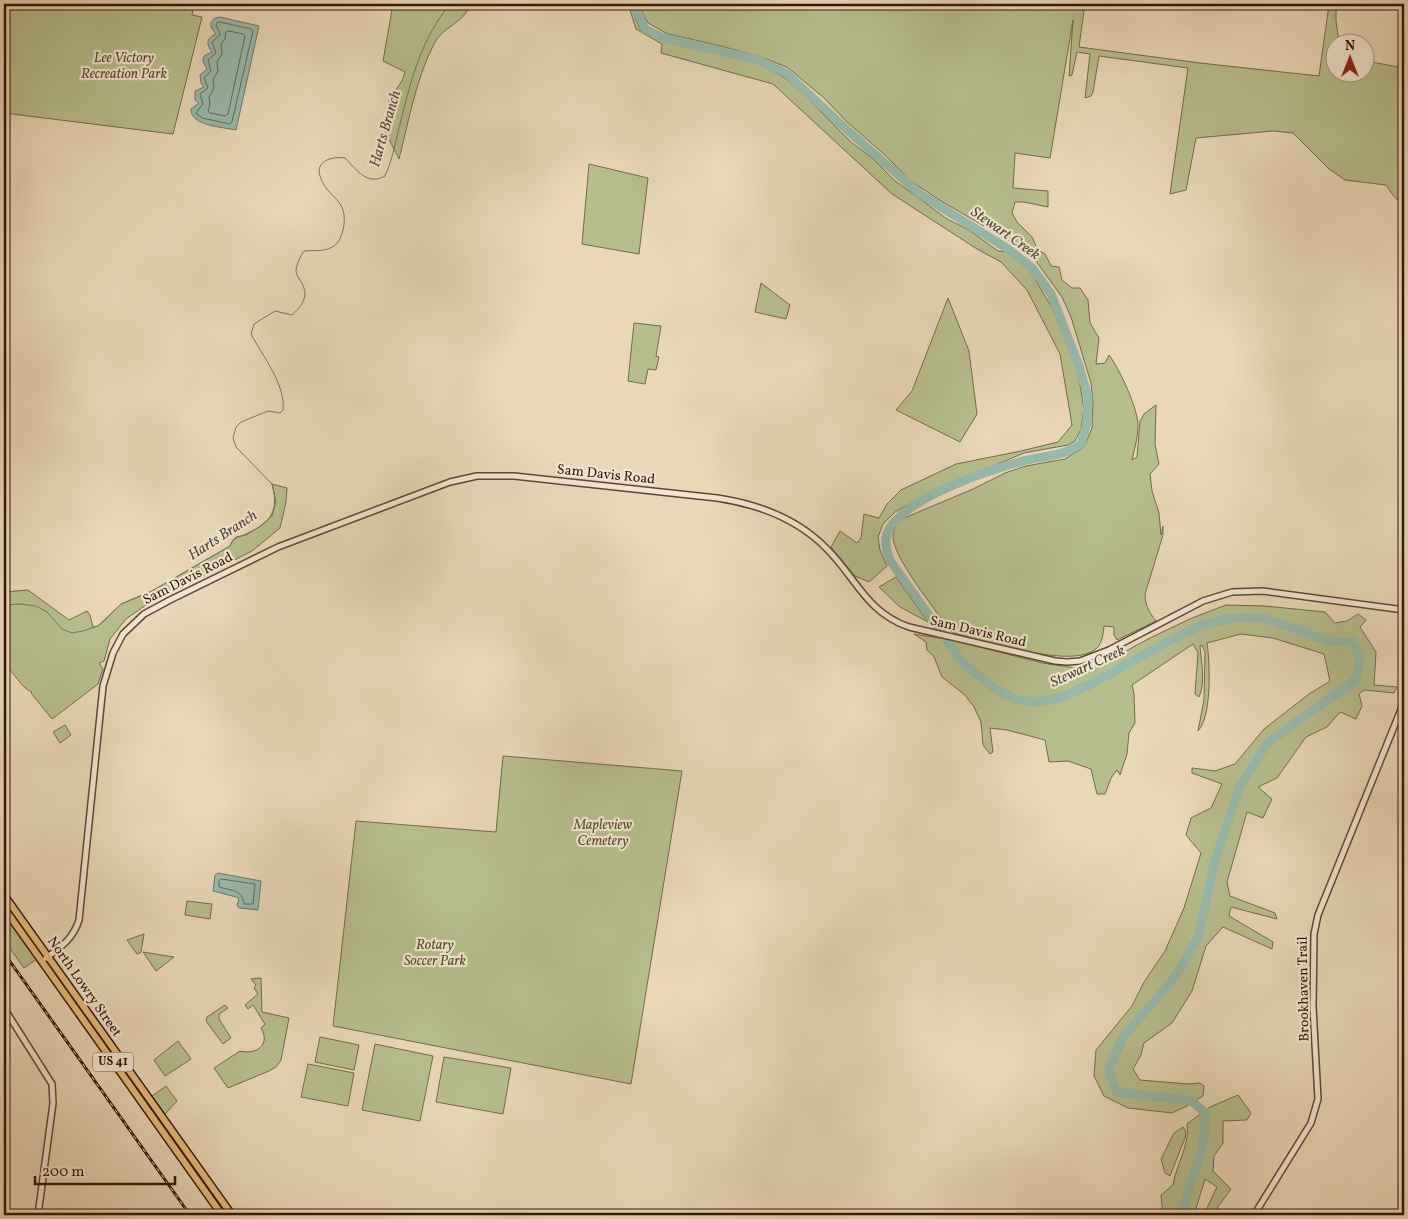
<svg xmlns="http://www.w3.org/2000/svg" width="1408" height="1219" font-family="Vollkorn,serif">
  <rect width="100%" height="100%" fill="#e9d7b8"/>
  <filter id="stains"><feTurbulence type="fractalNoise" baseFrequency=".004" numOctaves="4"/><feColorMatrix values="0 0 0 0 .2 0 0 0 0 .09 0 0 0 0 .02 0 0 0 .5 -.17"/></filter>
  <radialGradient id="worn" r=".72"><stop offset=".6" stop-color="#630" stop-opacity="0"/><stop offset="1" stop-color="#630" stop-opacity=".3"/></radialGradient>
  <!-- green -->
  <g fill="#b7be8e" stroke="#756a4b">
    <path d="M4,4h190l-2,11 10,2 -29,117 -169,-21z"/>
    <path d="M393,4h78c-7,19 -28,23 -36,38 -19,36 -26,78 -36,117l-14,-28 4,-31 13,-19 3,-9 -22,-11z"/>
    <path d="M628,4h5l2,13 5,12 24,12 95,23 23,12 14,11 56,56 20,15 22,22 53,39 22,11 29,21 9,1 21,16 23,38 24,56 5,23 4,24 -3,20 -6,12 -7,4 -44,8 -95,40 -34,19 -12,12 -5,13 2,13 7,16 -18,16 -14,-6 -24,-29 9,-16 17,12 4,-5 3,-24 15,4 8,-14 14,-14 55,-26 65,-13 37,-9 14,-17 -12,-71 -33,-64 -26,-28 -24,-13 -85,-55 -119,-110 -112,-31 1,-9 -26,-15z"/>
    <path d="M640,4h445l-6,43 121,16 119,13 10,-71 7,-1v17l3,21h-3v30h30v-11l38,7v136c-8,-3 -13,-12 -18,-19l-41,-5 -16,-11 -36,-36 -20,-2 -77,7 -10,52 -16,4 18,-126 -89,-12 -6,36 -2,4 -6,2 5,-44 -13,-2 -5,23 -3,1 4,-56 -23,138 -35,-5 -2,35 35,3v16l-24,-5h-9l-3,11 5,9 15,15 6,13 7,4 6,12 8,1 3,13 10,8h8l8,12 2,23 9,15 -3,26 9,-1 4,-8c11,15 24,44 28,62 3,13 -2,30 -5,43l5,-3 3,-36 4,-7 12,-9 -1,39 4,20 -9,10 2,17 7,22 2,22 2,-9v9l-18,59c0,11 4,18 11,27l-39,19 -3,-5v-8l-10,-1c-1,8 -1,15 -7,22 -22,22 -107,-6 -136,-13 -9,-3 -15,-4 -18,-14 -12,-17 -51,-66 -50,-85 0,-7 4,-12 9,-17l71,-30 32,-16 21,-7 39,-7 19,-12 8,-19 1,-25 -2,-20 -20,-66 -9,-20 -29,-40 -18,-13 -74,-43 -30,-20 -26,-26 -38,-33 -23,-24 -37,-31 -26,-10 -40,-11 -53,-12 -20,-11 -5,-9z"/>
    <path d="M589,164l59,14 -9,76 -57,-10z"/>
    <path d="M761,283l29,22 -4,14 -31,-7z"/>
    <path d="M948,298l21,53 8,63 -17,28 -64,-32 16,-19z"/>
    <path d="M634,323l27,3 -5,30 3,1 -3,13 -8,-1 -3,15 -17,-3z"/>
    <path d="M272,484l15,4 -1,14 -6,26 -28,23 -106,54 -20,14 -16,20 -6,22 -5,2 4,6 -5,15 -46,35 -21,-26 1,-1c-13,-5 -16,-20 -28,-26v-74l24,-2 41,30 18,-9 3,4 3,12 5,-1 23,-22 31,-13 78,-45c4,-10 9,-8 18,-13 24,-11 31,-23 24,-49z"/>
    <path d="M896,577l32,45 -28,-15 -21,-20z"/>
    <path d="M1226,605l39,1 60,6 10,11 12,-2 11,-7 8,6 -6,7 16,25 -2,33 23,2 -3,6 -30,-3 -5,4 3,12 -6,13 -16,-7 -13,15 -21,10 -29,41 -19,9 14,12 -9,19 -16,-6 -20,70 3,14 45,17 2,6 -46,-12 -2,9 44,26 -1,7 -49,-22 -17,19 -14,45 -20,32 -28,20 -3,12 -8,14 7,11 48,4 12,-1 4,3 -1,10 -16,10 -15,7 -44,-5 -24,-12 -10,-20 2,-26 36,-44 12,-24 21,-31 19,-43 17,-55 -15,-18 5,-17 20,-10 11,-24 -30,-11v-5l23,3 20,-7 29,-35 45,-35 21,-13 -6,-27 -51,-16 -32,-4 -34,9c3,20 5,73 -9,88l6,-31 1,-48 -3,-7 -2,1c1,15 6,36 -1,51l-4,-3 3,-41 -5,-9 -61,41 2,9 1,29 -6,10 -2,21 -7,21 -3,-5 -6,8 -6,16h-8l-6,-25 -23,-8 -19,1 -4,-22 -38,-10 -17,-2 3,24 -3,2 -7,-9 -2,-23 -7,-15 -9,-12 -23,-18 -8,-20 -7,-7 -1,-8 -12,-8 38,6 90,23 41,6 19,-5 48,-26 42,-20z"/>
    <path d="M65,725l6,10 -11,8 -7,-11z"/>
    <path d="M503,756l179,15 -51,313 -298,-58 23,-205 140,11z"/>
    <path d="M187,901l25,3 -2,15 -25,-4z"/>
    <path d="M4,913l33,46 -13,9 -20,-28z"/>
    <path d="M144,934l-3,18 -4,2 -10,-14z"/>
    <path d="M143,952l31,5 -18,14z"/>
    <path d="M261,978l1,34 27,6 -8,42 -5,7 -7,4 -41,17 -14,-20 26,-17c16,4 31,-6 21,-23l4,-4 -12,-19 -5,4 -3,-4 13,-11 -4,-6 2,-3 -5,-6z"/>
    <path d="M225,1005l3,3 -9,6v5l12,19 -8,6 -17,-23 1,-4z"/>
    <path d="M320,1037l39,8 -5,25 -39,-8z"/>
    <path d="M178,1041l13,18 -26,17 -11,-16z"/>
    <path d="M375,1044l58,12 -13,65 -58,-11z"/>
    <path d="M444,1057l67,11 -8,46 -67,-12z"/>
    <path d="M308,1064l46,9 -6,33 -47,-9z"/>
    <path d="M166,1086l11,15 -12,13 -13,-18z"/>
    <path d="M1238,1095l13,18 -4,7 -24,1v22l-9,13 -1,15 18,18 -19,26h-4l-2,-5 11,-23 -12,-8 -11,36h-31l-2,-20 12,-10c3,-20 17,-40 14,-61l23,-17z"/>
    <path d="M1183,1127l3,5 -1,6 -15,38 -5,-3 -4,-14 13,-26z"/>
  </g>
  <!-- water -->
  <g fill="#98baab" stroke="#70796a">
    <path d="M220,17l39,9 -23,104c-13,-3 -46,-4 -45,-21l8,-6 -4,-3v-9l9,-4 -3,-4 -1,-8 7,-6 -4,-8 1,-5 8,-4c-6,-8 -6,-14 4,-18l-5,-7v-5l4,-4z"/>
    <path d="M218,873l43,8 -3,29 -19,-2 -2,-3 2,-6 -3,-2 -23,-6 2,-16z"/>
  </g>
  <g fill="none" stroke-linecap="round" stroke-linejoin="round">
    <!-- shore -->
    <g stroke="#66685a" stroke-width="1">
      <path d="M220,22l31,7 2,2 -21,91 -2,2 -28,-6 -6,-5 7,-9 -3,-10 8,-6 -4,-10 7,-7 -3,-11 8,-7 -4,-11 8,-7 -1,-4 -3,-6 1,-2z"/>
      <path d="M229,31l14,3 2,2 -17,78 -3,2 -15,-3 -2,-2 2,-7 -1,-7 5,-9 -1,-8 5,-9 -1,-9 5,-8 -1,-10 4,-5 1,-7z"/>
      <path d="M221,879l34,5 -2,20h-9c-2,-15 -12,-13 -25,-17v-6z"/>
    </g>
    <!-- stream -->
    <path stroke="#70796a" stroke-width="1" d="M4,605l16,-1 16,2 11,6 15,17 10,4 11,-2 15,-5 6,-5 17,-17 31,-13 78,-45 3,-6 3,-3 10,-2 13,-8 13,-11 4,-15 -4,-17 -36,-37 -3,-9 3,-11 5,-5 27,-11 12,2 3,-3c3,-25 -21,-55 -32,-76l3,-10 21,-13 17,4c7,-6 16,-16 12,-27 -2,-7 -8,-11 -8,-18 1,-7 4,-13 8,-19 8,-1 18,1 26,-3 8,-3 11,-10 13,-18 7,-32 -16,-31 -23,-54 -5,-16 14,-20 25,-18 12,12 22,28 40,18 8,-17 11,-37 16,-56 10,-41 21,-82 49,-116"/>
    <!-- river -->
    <path stroke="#98baab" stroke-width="9" d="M636,4l1,7 8,18 19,9 94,22 28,13 60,56 74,65 88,55 24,19 19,26 28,72 9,31 -1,26 -6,21c-4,2 -9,5 -13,7 -14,6 -31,6 -45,10 -37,10 -109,34 -132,65 -8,10 -5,22 -2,33l73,103 32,26 20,11 20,3 25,-4 31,-13 77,-43 37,-18 27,-6h33l66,24h22l8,14 -3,23 -90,64 -28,46 -25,75 -16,74 -26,43 -49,56 -14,33 8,22 75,9 14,13 -3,32 -22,69"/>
    <defs>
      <g id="minor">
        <path d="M46,958c15,-11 27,-19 33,-38l24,-234 10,-33 10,-19 21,-20 26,-14 108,-53 172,-65 27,-6h37l203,22c40,6 81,21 110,51 29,29 40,64 82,78l146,34 12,1 13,-1 29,-11 94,-49 29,-9 31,-1 141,19"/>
        <path d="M4,1008l48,76 1,19 -15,112"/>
        <path d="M1254,1215l57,-92 7,-24 -5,-92 1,-73 4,-19 86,-213"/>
      </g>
      <g id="major">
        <path d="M4,895l228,320"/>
        <path d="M4,908l218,307"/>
      </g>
    </defs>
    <!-- minor casing -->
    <use href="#minor" stroke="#604734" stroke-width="8"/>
    <!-- major casing -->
    <use href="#major" stroke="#331708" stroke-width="9"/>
    <!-- minor -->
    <use href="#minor" stroke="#f1e5d1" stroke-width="5"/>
    <!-- major -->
    <use href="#major" stroke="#e4bc7c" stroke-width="6"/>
    <defs>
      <path id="rail" d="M4,953l186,262"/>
    </defs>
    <!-- rail casing -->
    <use href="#rail" stroke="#331708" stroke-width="3"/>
    <!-- rail -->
    <use href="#rail" stroke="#f1e5d1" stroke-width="1" stroke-dasharray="4" stroke-linecap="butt"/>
  </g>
  <g text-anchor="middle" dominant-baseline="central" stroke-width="4.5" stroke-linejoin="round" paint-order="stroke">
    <!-- shield labels -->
    <rect fill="#f1e5d1" stroke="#6c5544" stroke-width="1" x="93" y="1052.5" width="40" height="19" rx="4"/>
    <g font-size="12" font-weight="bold" fill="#331708">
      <text x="113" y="1062">US 41</text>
    </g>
    <!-- park labels -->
    <g font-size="14" font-style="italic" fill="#5b4930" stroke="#f1e5d1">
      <text x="124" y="58">Lee Victory<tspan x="124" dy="16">Recreation Park</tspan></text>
      <text x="603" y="825">Mapleview<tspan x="603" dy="16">Cemetery</tspan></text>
      <text x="435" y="945">Rotary<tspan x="435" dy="16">Soccer Park</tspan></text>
    </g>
    <!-- street labels -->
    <g font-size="14" fill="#331708" stroke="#f1e5d1">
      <text transform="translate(606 475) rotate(6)">Sam Davis Road</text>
      <text transform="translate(188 579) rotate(-27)">Sam Davis Road</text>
      <text transform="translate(978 632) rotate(13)">Sam Davis Road</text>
      <text transform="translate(84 987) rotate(55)">North Lowry Street</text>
      <text transform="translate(1304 989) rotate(-91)">Brookhaven Trail</text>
    </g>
    <!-- water labels -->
    <g font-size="15" font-style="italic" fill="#514839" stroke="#f1e5d1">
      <text transform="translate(386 129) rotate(-74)">Harts Branch</text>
      <text transform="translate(1005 234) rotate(35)">Stewart Creek</text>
      <text transform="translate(223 536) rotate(-33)">Harts Branch</text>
      <text transform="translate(1088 667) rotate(-25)">Stewart Creek</text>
    </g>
  </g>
  <!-- margin -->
  <rect width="1408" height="1219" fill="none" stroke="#e9d7b8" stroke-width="20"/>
  <rect x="5" y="5" width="1398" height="1209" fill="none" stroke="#331708" stroke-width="2.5"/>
  <rect x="10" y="10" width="1388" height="1199" fill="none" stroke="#331708"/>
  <!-- north arrow -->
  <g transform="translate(1350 58)"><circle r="24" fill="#f1e5d1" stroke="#a59381"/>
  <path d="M0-4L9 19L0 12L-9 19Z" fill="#8f2418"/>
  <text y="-8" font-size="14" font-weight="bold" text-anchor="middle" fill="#331708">N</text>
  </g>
  <!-- scale -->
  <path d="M35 1176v8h140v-8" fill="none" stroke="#331708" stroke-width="2.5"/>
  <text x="42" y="1176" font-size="15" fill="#331708" stroke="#f1e5d1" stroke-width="4" paint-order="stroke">200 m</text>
  <rect width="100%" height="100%" filter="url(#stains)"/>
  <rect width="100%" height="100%" fill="url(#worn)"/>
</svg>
